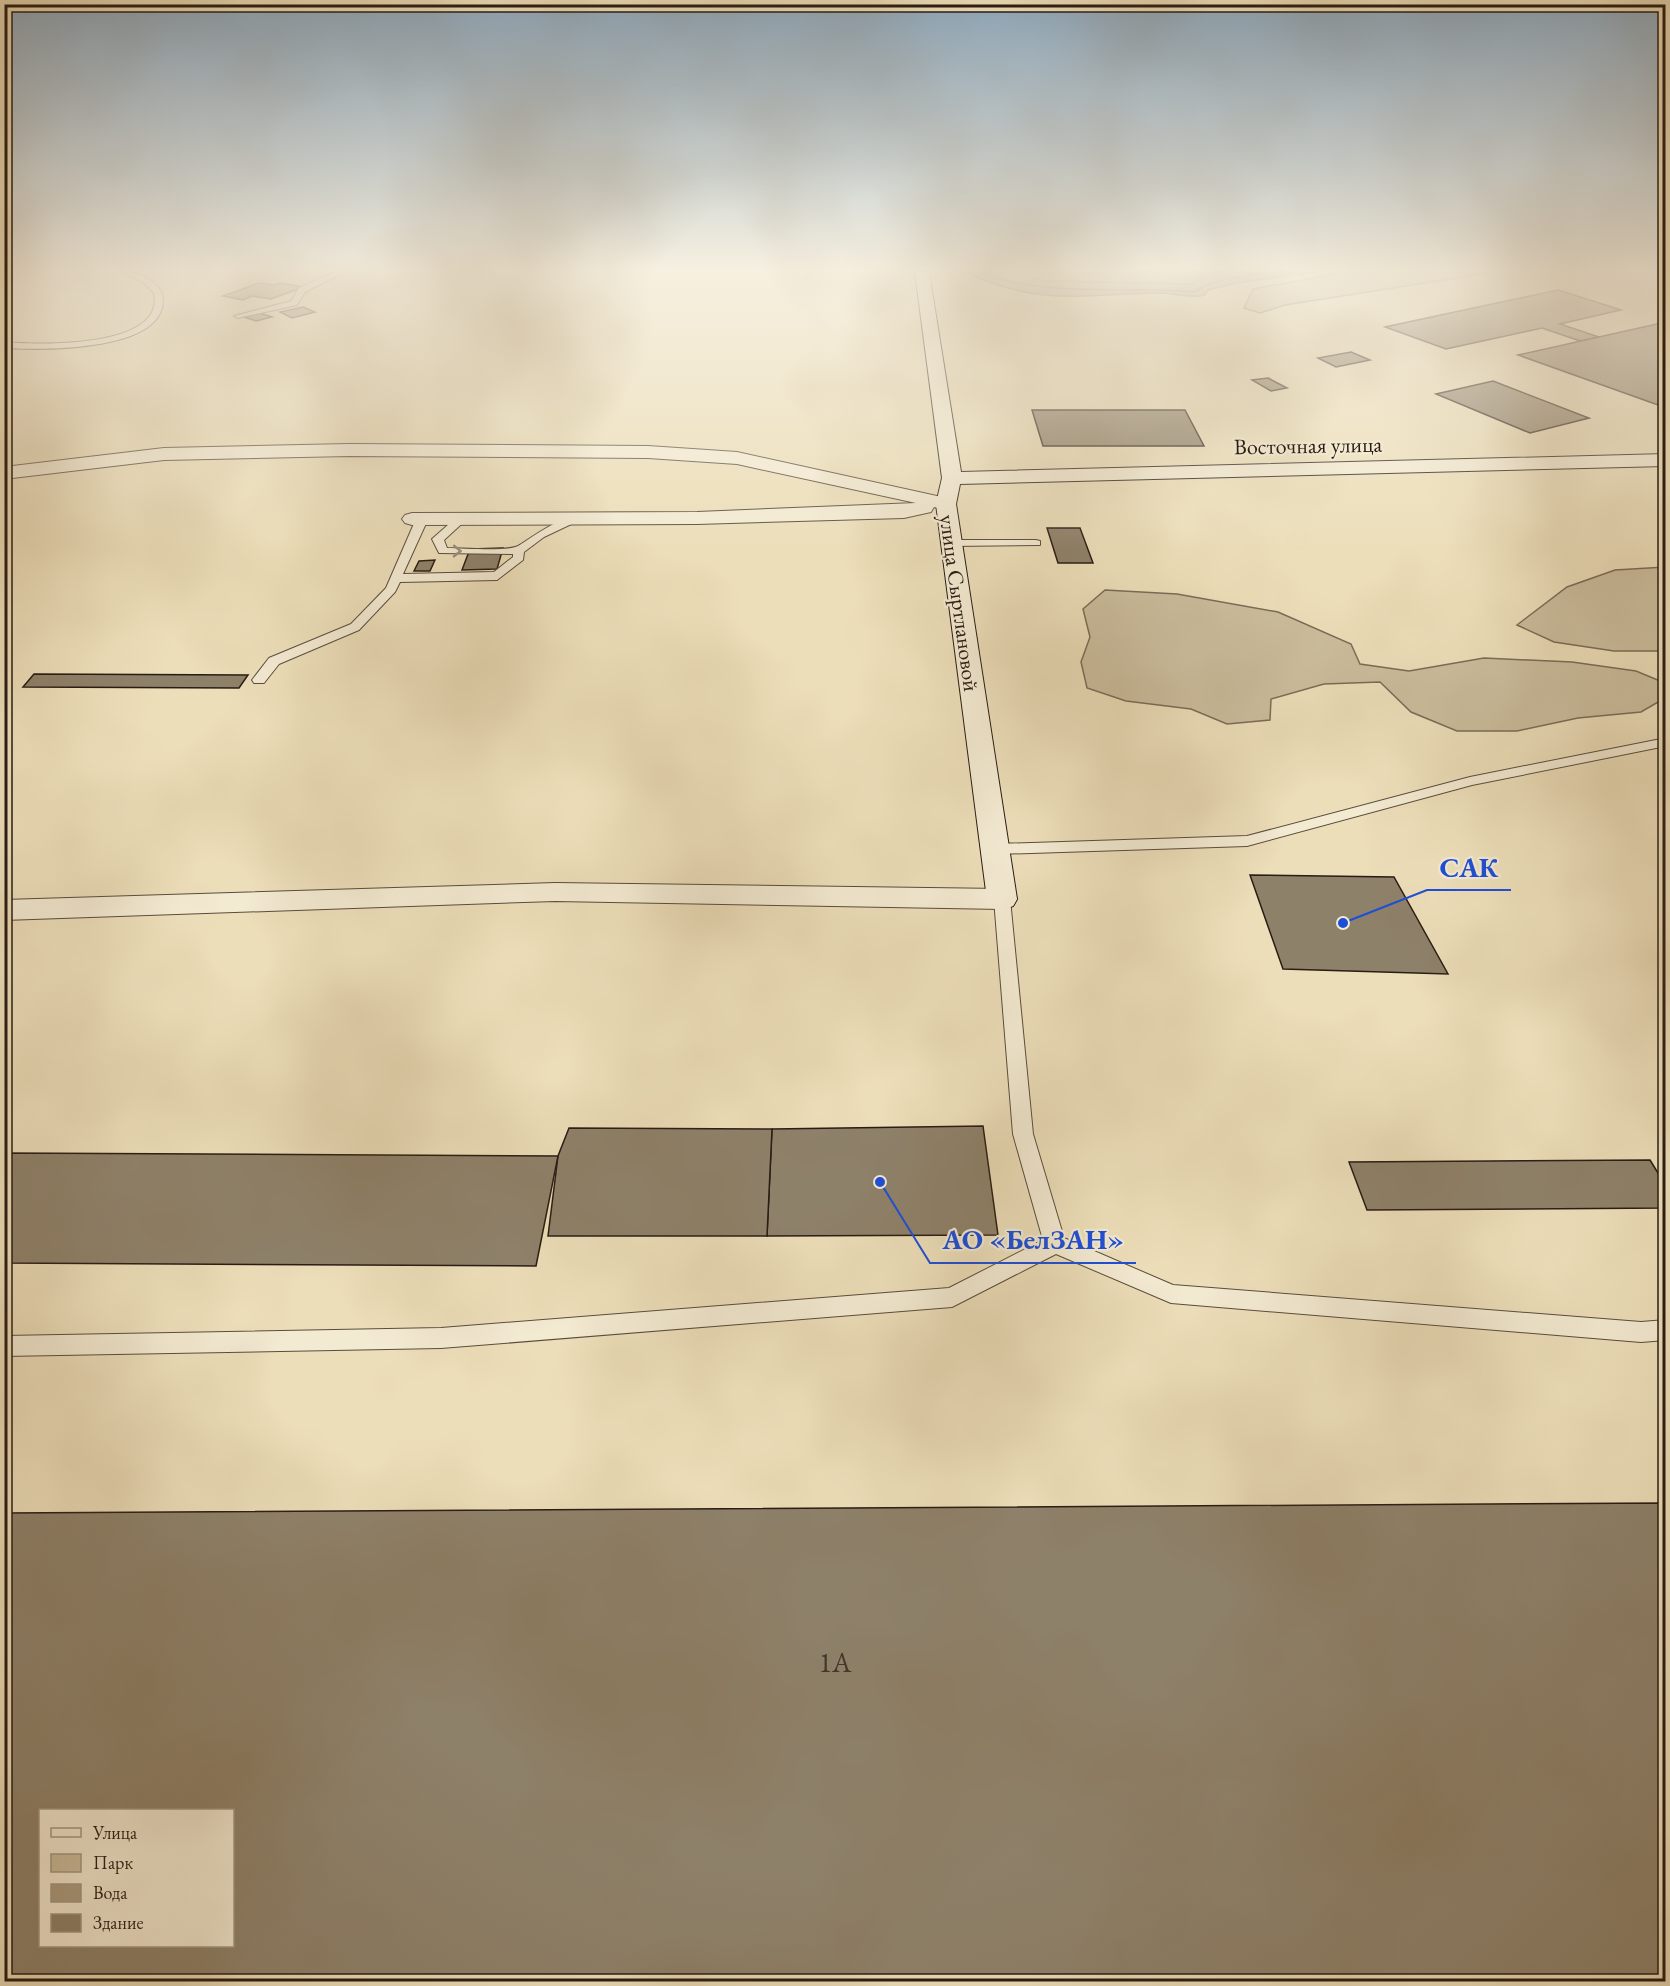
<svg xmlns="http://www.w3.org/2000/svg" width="1670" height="1986" font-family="'EB Garamond',serif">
<rect width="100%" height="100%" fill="#ecdeb9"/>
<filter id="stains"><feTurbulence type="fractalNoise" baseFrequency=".00333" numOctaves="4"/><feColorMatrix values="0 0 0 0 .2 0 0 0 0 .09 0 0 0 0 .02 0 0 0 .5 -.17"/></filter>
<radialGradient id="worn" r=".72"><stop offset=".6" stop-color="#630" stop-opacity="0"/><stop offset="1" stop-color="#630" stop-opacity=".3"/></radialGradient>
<!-- green -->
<g fill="#cbbd9d" stroke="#7a6c58" stroke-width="1.5">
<polygon points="1347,272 1495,272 1285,305 1260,313 1244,308 1253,289"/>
<polygon points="1665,567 1665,651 1614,651 1554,642 1517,625 1567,587 1615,570"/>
<polygon points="1105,590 1177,594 1278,612 1351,644 1360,664 1409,671 1484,658 1572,662 1636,671 1665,683 1665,698 1641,712 1578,718 1517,731 1457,731 1411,712 1380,682 1324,684 1271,699 1270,720 1227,724 1191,709 1126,701 1087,688 1081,662 1090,637 1083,609"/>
</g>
<!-- water -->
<path fill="#aa9c81" stroke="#766955" stroke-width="1.5" d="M965,272H1316L1237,283L1208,290L1205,295C1190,299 1176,293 1160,293C1084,294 1039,307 965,272Z"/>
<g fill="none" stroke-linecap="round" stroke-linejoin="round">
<!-- shore -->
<g stroke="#6a5c4a" stroke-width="1.5">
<path d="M979,272C1051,299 1120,285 1194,292C1219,276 1250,275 1279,272"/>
<polyline points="1002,272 1049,281 1194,284 1203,277 1224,272"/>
<polyline points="1035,272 1063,275 1126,272"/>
</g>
</g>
<!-- building -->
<g fill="#8e816a" stroke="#291c14" stroke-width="1.5" fill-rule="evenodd">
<polygon points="259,283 274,285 280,283 304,287 271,299 252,296 243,300 223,296"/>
<polygon points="1558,290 1621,310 1560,324 1599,337 1580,341 1542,328 1446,349 1385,327"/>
<polygon points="303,307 315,312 292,318 280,312"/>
<polygon points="259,313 272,317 256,321 244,317"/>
<polygon points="1666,322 1666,403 1658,405 1518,355"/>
<polygon points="1351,352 1370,360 1336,367 1318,358"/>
<polygon points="1268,378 1287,388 1271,391 1252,380"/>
<polygon points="1493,381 1589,418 1530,433 1436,394"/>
<polygon points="1032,410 1185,410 1204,446 1043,446"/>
<polygon points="1047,528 1080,528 1093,563 1058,563"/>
<polygon points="503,548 497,569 462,570 470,549"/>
<polygon points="435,560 430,571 414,571 419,561"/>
<polygon points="34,674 248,675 239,688 23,687"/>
<polygon points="1250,875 1394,877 1448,974 1283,969"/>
<polygon points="983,1126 998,1235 767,1236 772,1129"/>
<polygon points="569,1128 772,1129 767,1236 548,1236 558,1156"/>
<polygon points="4,1153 558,1156 536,1266 4,1263"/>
<polygon points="1650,1160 1666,1186 1666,1208 1367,1210 1349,1162"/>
<path d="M1666,1503V1982H4V1513ZM40,1810H232V1946H40Z"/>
</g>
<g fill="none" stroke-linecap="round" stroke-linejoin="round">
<defs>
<g id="lane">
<path d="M121,272C138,272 153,278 162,293C175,353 39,350 4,348V342C37,345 166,349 154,293L144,283Z"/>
<polygon points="335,272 345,272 305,292 297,305 238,318 234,316 291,301 299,288"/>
<path d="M422,516L428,519L403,574L494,572L513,557V554L439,553L432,539L457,517L467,519L444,540L447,548C463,548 506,552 518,546C530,539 571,508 584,518L544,537L524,552L523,560L497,580L400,582L395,592L359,630L279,664L264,683H254L252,680L269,658L351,624L386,588L416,519Z"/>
<polygon points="1036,540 1040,541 1040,545 951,546 945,543 951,540"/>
<polygon points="1666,738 1666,746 1472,785 1247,846 997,854 989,849 997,844 1247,836 1470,777"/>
<polygon points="1002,894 1010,899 1033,1134 1064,1238 1173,1285 1641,1322 1666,1320 1666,1340 1641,1342 1171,1303 1056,1254 952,1307 441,1348 4,1356 4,1336 441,1328 949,1288 1043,1240 1013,1134 994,899"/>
</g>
<g id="street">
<polygon points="349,444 648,446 737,452 946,498 953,500 956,504 953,508 946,510 934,507 931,512 904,518 697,524 412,525 405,523 402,519 405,515 412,513 697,512 916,503 737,464 648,458 349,456 164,460 4,479 4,467 164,448"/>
<polygon points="555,883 1002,889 1013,892 1017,899 1013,906 1002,909 555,901 4,920 4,900"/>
</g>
<polygon id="secondary" points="915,272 929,272 961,472 1666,454 1666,466 960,484 956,504 1017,899 1013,906 1002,909 991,906 987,899 936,504 942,478"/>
</defs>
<!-- lane casing -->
<use href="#lane" stroke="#5a4c3d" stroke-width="2"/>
<!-- street casing -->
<use href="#street" stroke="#5a4c3d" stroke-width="2"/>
<!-- secondary casing -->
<use href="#secondary" stroke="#291c14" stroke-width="2"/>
<!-- lane -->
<use href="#lane" fill="#f3ead2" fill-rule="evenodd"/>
<!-- street -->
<use href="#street" fill="#f3ead2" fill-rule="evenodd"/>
<!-- secondary -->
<use href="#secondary" fill="#f3ead2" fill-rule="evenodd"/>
</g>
<!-- one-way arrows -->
<defs><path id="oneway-chevron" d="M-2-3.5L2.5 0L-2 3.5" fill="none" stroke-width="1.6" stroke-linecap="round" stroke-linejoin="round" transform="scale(1.5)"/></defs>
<use stroke="#988d7c" href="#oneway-chevron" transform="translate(457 551) rotate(1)"/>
<!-- sky -->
<linearGradient id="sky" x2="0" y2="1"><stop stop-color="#8faabf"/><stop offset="0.49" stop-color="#f6f0e0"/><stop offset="1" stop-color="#f6f0e0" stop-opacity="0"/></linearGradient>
<rect width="1670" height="550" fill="url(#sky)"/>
<g text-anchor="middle" stroke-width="4.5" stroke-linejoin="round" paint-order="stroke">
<!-- far-street labels -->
<g font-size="22" fill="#291c14" stroke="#f3ead2">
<text transform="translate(1308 445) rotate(-1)" y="8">Восточная улица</text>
<text transform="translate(960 603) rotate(82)" y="8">улица Сыртлановой</text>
</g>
<!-- near-number labels -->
<g font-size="28" fill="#42352a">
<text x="835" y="1672">1А</text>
</g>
</g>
<!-- callouts -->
<path fill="none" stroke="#1d4ed8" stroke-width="2" d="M1343 923L1427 890H1511M880 1182L930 1263H1136"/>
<g fill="#1d4ed8" stroke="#f3ead2" stroke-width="2">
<circle cx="1343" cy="923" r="6"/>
<circle cx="880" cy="1182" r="6"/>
</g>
<g font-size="28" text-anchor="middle" font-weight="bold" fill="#1d4ed8" stroke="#f3ead2" stroke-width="4.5" stroke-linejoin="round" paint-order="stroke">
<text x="1469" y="877">САК</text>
<text x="1033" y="1249">АО «БелЗАН»</text>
</g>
<!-- margin -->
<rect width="1670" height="1986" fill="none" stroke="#ecdeb9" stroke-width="24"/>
<rect x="6" y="6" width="1658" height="1974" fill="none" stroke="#291c14" stroke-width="3"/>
<rect x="12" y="12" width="1646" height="1962" fill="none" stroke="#291c14" stroke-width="1.5"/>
<!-- legend -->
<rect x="39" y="1809" width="195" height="138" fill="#f3ead2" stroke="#a29886" stroke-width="1.5"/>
<rect x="51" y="1828" width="30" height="9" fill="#f3ead2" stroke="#a29886" stroke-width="1.5"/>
<text x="93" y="1839" font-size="18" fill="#291c14">Улица</text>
<rect x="51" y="1854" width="30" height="18" fill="#cbbd9d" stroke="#a29886" stroke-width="1.5"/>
<text x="93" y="1869" font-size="18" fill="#291c14">Парк</text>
<rect x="51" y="1884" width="30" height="18" fill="#aa9c81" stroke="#a29886" stroke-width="1.5"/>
<text x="93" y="1899" font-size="18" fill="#291c14">Вода</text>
<rect x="51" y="1914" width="30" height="18" fill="#8e816a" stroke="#a29886" stroke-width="1.5"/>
<text x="93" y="1929" font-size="18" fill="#291c14">Здание</text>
<rect width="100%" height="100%" filter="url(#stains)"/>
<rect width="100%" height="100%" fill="url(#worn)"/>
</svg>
